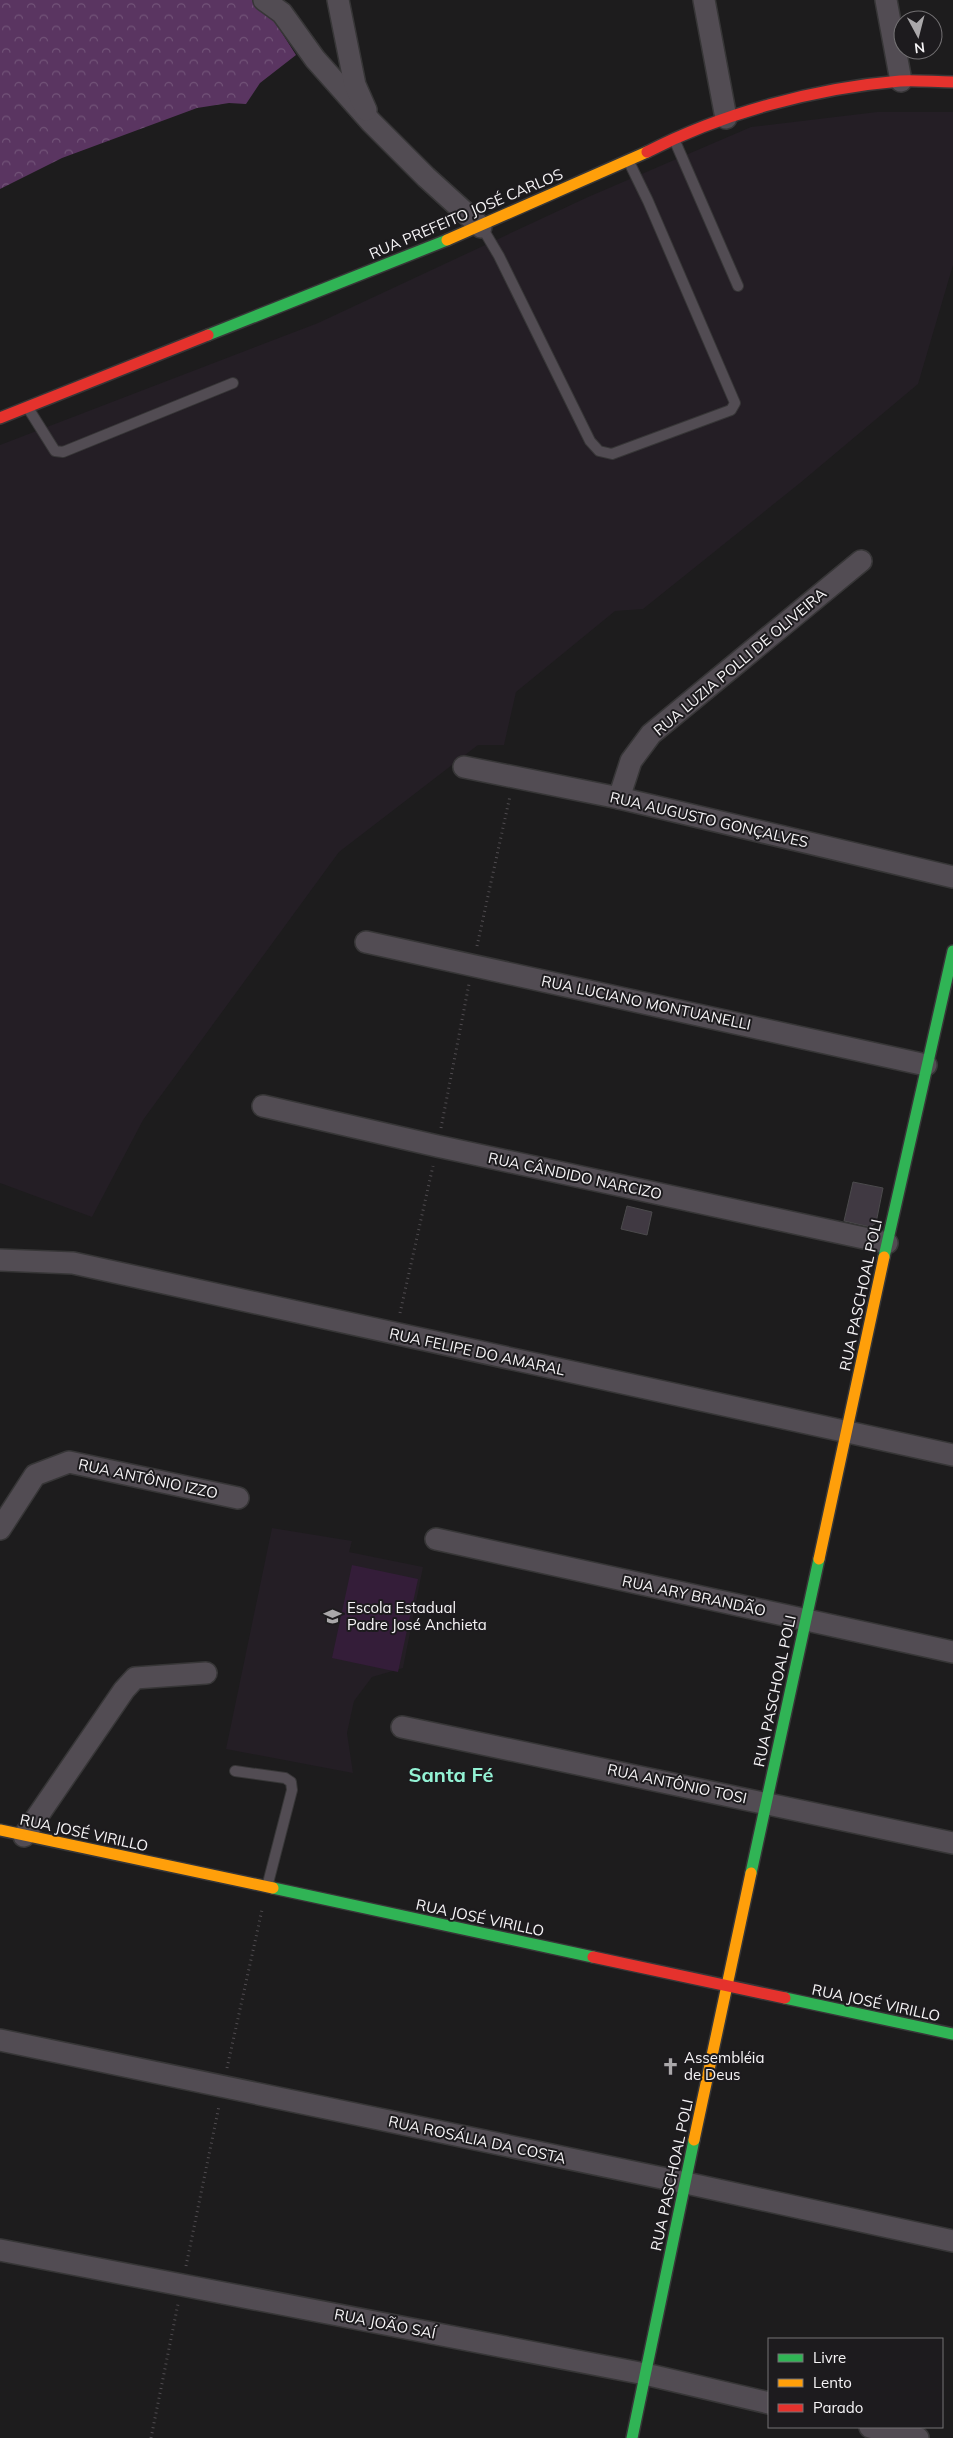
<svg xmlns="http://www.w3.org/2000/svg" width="953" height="2438" font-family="Mulish,sans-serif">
<defs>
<pattern id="forest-crowns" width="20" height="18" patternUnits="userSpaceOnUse" patternTransform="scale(1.25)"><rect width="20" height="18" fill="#5a3561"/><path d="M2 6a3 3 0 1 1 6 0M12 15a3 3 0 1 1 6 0" fill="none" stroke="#725378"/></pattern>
</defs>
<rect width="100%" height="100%" fill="#1d1c1d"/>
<!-- built -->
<g fill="#241e25">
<polygon points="877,112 953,112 953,265 918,384 800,483 643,609 615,611 516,692 504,745 478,745 339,852 143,1120 92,1217 0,1183 0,445 318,323 588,197 751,127"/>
<polygon points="272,1528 352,1541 349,1552 423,1567 403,1668 372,1677 354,1701 347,1733 353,1773 226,1749"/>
</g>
<!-- green -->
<polygon fill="#341d39" points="352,1565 418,1579 398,1672 332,1658"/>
<!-- forest -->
<polygon fill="url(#forest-crowns)" points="0,0 261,0 296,55 260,83 246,104 229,103 197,108 62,158 0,189"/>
<!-- building -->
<g fill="#403942" stroke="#4b4a4c">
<polygon points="853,1182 883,1188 876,1223 870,1227 844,1221"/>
<polygon points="627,1206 652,1212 647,1235 621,1229"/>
</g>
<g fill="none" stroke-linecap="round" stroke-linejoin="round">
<defs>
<g id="lane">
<polyline points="674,139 738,286"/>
<polyline points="483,229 499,256 590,441 599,451 612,454 731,410 735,403 648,201 629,162"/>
<polyline points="28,408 55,451 63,452 233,383"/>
<polyline points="235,1771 285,1778 291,1782 292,1790 267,1887"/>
</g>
<g id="street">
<polyline points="264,0 282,13 315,59 371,122 426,177 481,227"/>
<polyline points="338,0 355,85 366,110"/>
<polyline points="704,0 726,118"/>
<polyline points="886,0 901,81"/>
<polyline points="464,767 619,798 953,877"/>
<polyline points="619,798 631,761 651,734 861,561"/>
<polyline points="366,942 926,1065"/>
<polyline points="263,1106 437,1146 887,1243"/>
<polyline points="0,1260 73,1263 953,1455"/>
<polyline points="0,1529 35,1475 69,1462 238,1498"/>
<polyline points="436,1539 953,1652"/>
<polyline points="402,1727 953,1843"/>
<polyline points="24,1836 124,1690 135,1678 206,1673"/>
<polyline points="0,2040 686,2183 953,2241"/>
<polyline points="0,2250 645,2374 769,2403"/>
<polyline points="870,2427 918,2438"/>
</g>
<g id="fast">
<polyline points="208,335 447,240"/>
<polyline points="884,1257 953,951"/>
<polyline points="751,1873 819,1559"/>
<polyline points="273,1888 593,1957"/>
<polyline points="785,1998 953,2034"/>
<polyline points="632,2438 694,2140"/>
</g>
<g id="slow">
<polyline points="447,240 647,152"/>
<polyline points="819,1559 884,1257"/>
<polyline points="0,1830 273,1888"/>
<polyline points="694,2140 751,1873"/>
</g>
<g id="jam">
<path d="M647,152C722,113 816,88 900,81C917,80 935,82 953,82"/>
<polyline points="0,418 208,335"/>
<polyline points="593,1957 785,1998"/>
</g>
</defs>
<!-- lane casing -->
<use href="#lane" stroke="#373637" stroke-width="12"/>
<!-- street casing -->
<use href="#street" stroke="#373637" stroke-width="24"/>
<!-- fast casing -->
<use href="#fast" stroke="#373637" stroke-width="14"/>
<!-- slow casing -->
<use href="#slow" stroke="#373637" stroke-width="14"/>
<!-- jam casing -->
<use href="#jam" stroke="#373637" stroke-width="14"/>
<!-- path -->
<g stroke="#504c50" stroke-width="3" stroke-dasharray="1 4" stroke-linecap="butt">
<polyline points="477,946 510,796"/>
<polyline points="441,1128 469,984"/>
<polyline points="400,1313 433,1166"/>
<polyline points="227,2068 262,1910"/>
<polyline points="186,2266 219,2106"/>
<polyline points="151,2438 178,2304"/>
</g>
<!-- lane -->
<use href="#lane" stroke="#524c53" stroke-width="10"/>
<!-- street -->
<use href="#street" stroke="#524c53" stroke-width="21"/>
<!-- fast -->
<use href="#fast" stroke="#30b455" stroke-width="11"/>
<!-- slow -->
<use href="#slow" stroke="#ff9f0a" stroke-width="11"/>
<!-- jam -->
<use href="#jam" stroke="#e5322d" stroke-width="11"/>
</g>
<!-- icons -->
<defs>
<symbol id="school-bare" viewBox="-9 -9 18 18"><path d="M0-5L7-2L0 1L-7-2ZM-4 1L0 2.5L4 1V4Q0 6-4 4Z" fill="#aaa8aa" stroke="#1d1b1e" stroke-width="2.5" paint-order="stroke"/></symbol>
<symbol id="church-bare" viewBox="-9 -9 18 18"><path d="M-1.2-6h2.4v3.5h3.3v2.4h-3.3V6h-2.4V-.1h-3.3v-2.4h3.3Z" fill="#aaa8aa" stroke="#1d1b1e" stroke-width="2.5" paint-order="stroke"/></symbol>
</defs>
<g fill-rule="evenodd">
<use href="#school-bare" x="320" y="1604" width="25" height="25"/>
<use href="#church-bare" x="658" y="2054" width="25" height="25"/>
</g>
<g text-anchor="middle" stroke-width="4" stroke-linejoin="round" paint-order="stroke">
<!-- street labels -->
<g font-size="15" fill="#f6f4f6" stroke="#1d1b1e">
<text transform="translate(466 214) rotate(-23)" y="5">RUA PREFEITO JOSÉ CARLOS</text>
<text transform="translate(740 662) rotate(-40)" y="5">RUA LUZIA POLLI DE OLIVEIRA</text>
<text transform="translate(709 820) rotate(13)" y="5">RUA AUGUSTO GONÇALVES</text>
<text transform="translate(646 1003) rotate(12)" y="5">RUA LUCIANO MONTUANELLI</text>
<text transform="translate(575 1176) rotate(12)" y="5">RUA CÂNDIDO NARCIZO</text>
<text transform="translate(861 1295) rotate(-78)" y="5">RUA PASCHOAL POLI</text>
<text transform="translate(477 1352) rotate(12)" y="5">RUA FELIPE DO AMARAL</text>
<text transform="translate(148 1479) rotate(12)" y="5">RUA ANTÔNIO IZZO</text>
<text transform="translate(694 1596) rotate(12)" y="5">RUA ARY BRANDÃO</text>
<text transform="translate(775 1691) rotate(-78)" y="5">RUA PASCHOAL POLI</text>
<text transform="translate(677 1784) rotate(12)" y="5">RUA ANTÔNIO TOSI</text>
<text transform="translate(84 1833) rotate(12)" y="5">RUA JOSÉ VIRILLO</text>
<text transform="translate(480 1918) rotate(12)" y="5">RUA JOSÉ VIRILLO</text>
<text transform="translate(876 2003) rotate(12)" y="5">RUA JOSÉ VIRILLO</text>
<text transform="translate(477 2140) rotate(12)" y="5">RUA ROSÁLIA DA COSTA</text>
<text transform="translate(672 2175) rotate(-78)" y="5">RUA PASCHOAL POLI</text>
<text transform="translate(385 2324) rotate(11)" y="5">RUA JOÃO SAÍ</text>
</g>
<!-- poi labels -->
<g font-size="15" fill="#f6f4f6" stroke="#1d1b1e" text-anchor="start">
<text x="347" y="1613">Escola Estadual<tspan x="347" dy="17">Padre José Anchieta</tspan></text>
<text x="684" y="2063">Assembléia<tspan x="684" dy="17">de Deus</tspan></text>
</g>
<!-- district labels -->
<g font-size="20" font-weight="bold" fill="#94f3d5" stroke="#1d1b1e">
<text x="451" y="1782">Santa Fé</text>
</g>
</g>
<!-- legend -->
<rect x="768" y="2338" width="175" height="90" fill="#1d1b1e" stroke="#747274"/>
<rect x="778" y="2354" width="25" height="8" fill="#30b455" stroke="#747274"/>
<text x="813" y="2363" font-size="15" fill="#f6f4f6">Livre</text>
<rect x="778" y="2379" width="25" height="8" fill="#ff9f0a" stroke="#747274"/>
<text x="813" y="2388" font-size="15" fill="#f6f4f6">Lento</text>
<rect x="778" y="2404" width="25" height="8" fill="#e5322d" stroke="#747274"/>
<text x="813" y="2413" font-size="15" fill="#f6f4f6">Parado</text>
<!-- north arrow -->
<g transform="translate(918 35) rotate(173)"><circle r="24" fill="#1d1b1e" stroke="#747274"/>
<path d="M0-4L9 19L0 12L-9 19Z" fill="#aaa8aa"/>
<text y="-8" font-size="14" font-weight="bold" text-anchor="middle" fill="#f6f4f6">N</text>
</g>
</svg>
